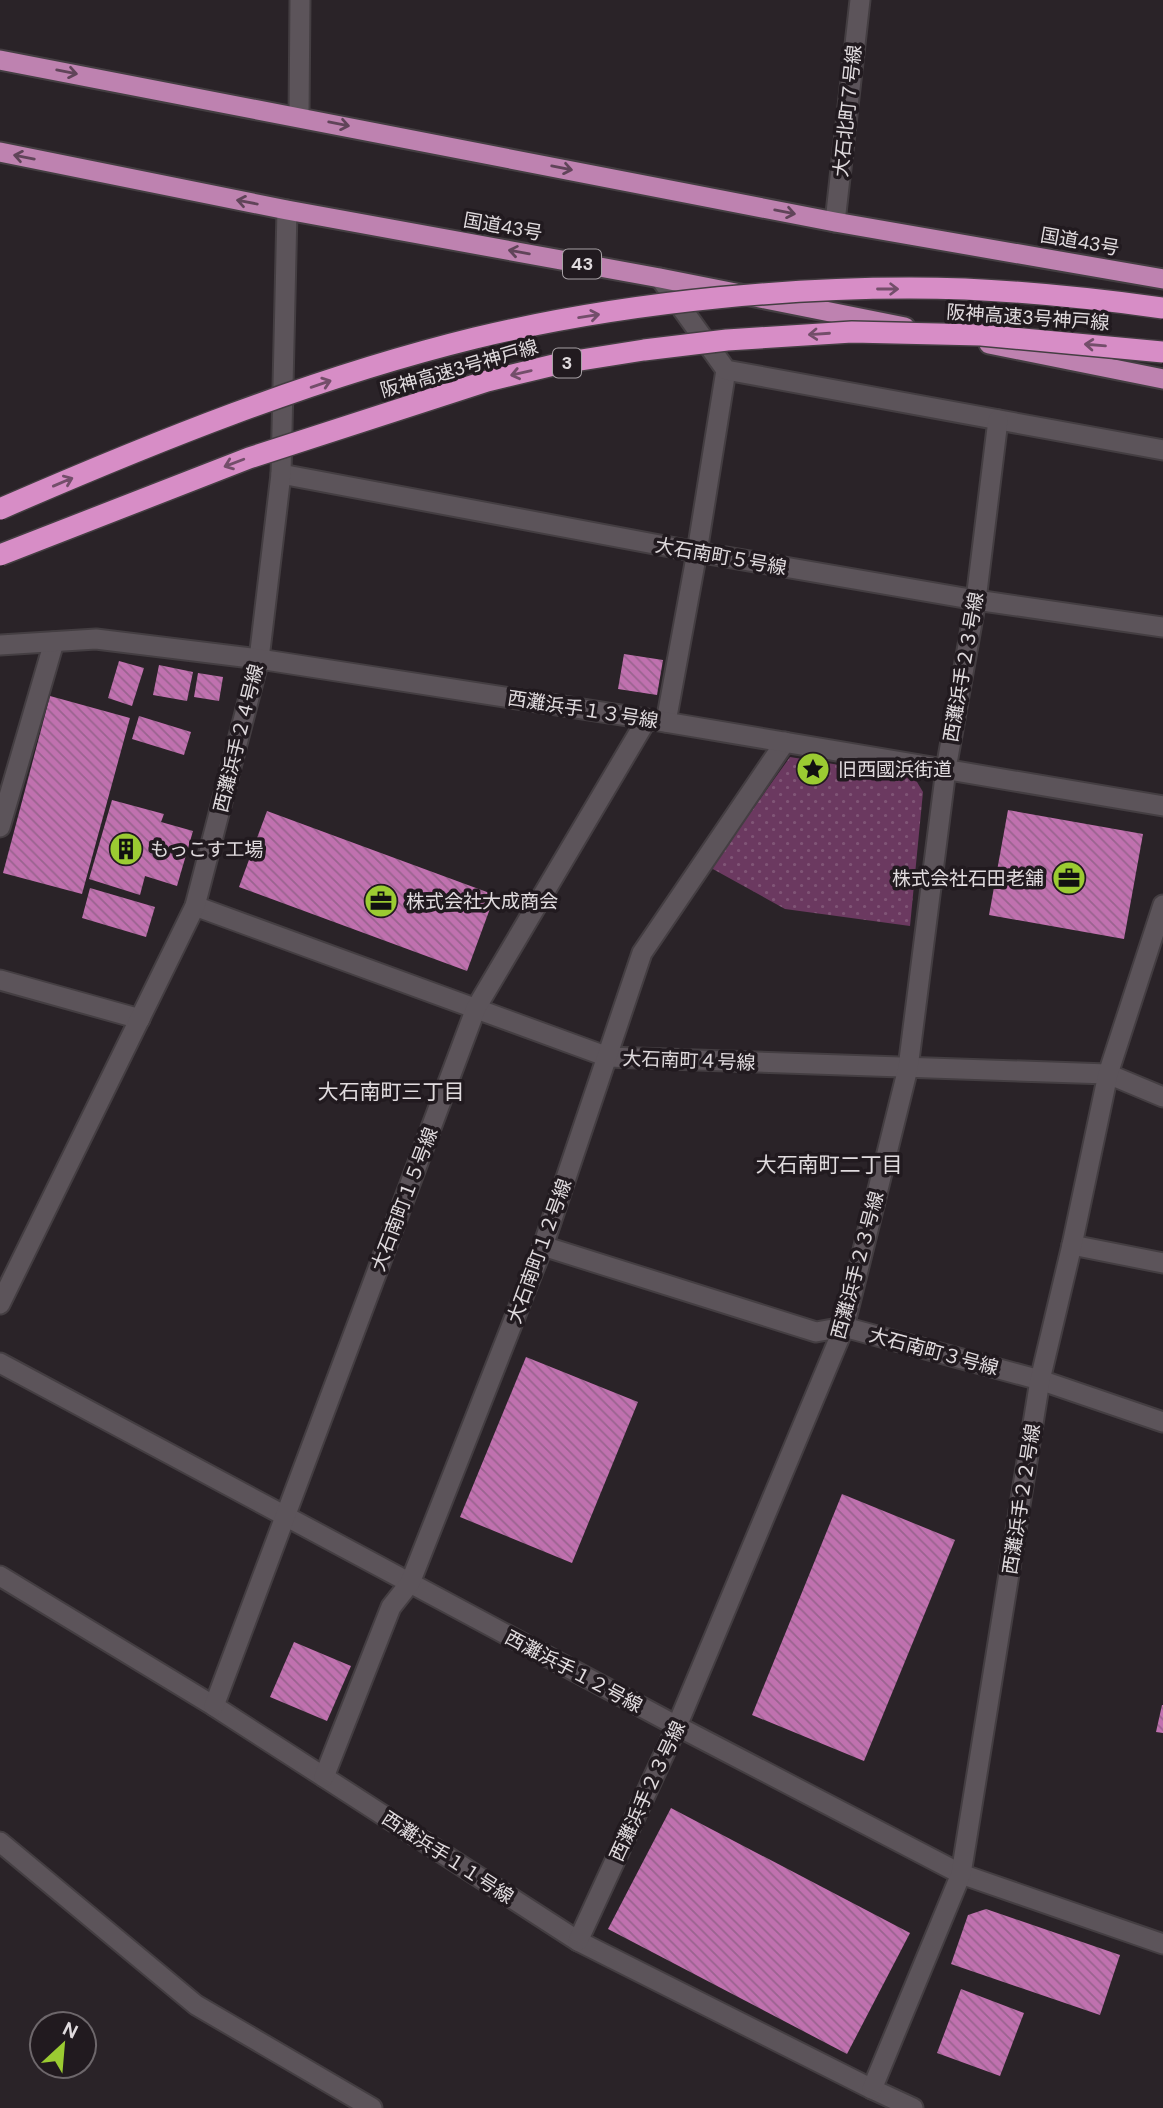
<svg xmlns="http://www.w3.org/2000/svg" width="1163" height="2108" font-family="'DM Sans','Noto Sans JP',sans-serif">
<defs>
<pattern id="grass-dots" width="8" height="8" patternUnits="userSpaceOnUse" patternTransform="scale(1.75)"><rect width="8" height="8" fill="#6b3960"/><path d="M2 2h.1M6 6h.1" fill="none" stroke="#805576" stroke-width="1.8" stroke-linecap="round"/></pattern>
<pattern id="building-back-hatch" width="6" height="6" patternUnits="userSpaceOnUse" patternTransform="scale(1.75)"><rect width="6" height="6" fill="#c071af"/><path d="M-1 5l2 2M0 0l6 6M5-1l2 2" fill="none" stroke="#9a638f"/></pattern>
</defs>
<rect width="100%" height="100%" fill="#2a2328"/>
<!-- grass -->
<polygon fill="url(#grass-dots)" points="790,757 914,777 923,792 910,926 785,909 711,868"/>
<!-- building -->
<g fill="url(#building-back-hatch)">
<polygon points="624,654 663,660 657,695 618,689"/>
<polygon points="119,661 144,668 132,706 108,698"/>
<polygon points="159,665 193,672 187,701 153,695"/>
<polygon points="198,673 223,677 219,701 194,697"/>
<polygon points="50,696 130,718 82,894 3,873"/>
<polygon points="139,716 191,732 184,755 132,739"/>
<polygon points="112,800 164,814 161,822 193,831 177,886 145,876 140,895 89,879"/>
<polygon points="1008,810 1143,834 1124,939 989,915"/>
<polygon points="267,811 495,895 467,971 239,887"/>
<polygon points="90,888 155,907 146,937 82,918"/>
<polygon points="526,1357 638,1402 572,1563 460,1517"/>
<polygon points="842,1494 955,1540 864,1761 752,1715"/>
<polygon points="294,1642 351,1666 327,1721 270,1697"/>
<polygon points="1162,1705 1163,1705 1163,1733 1156,1732"/>
<polygon points="671,1808 910,1933 847,2054 608,1929"/>
<polygon points="986,1909 1120,1955 1100,2015 951,1964 968,1915"/>
<polygon points="961,1989 1024,2013 1000,2076 937,2053"/>
</g>
<g fill="none" stroke-linecap="round" stroke-linejoin="round">
<defs>
<polyline id="service" points="666,722 697,552 726,370"/>
<g id="minor">
<polyline points="299,116 300,0"/>
<polyline points="835,222 860,0"/>
<polyline points="660,278 726,370 1163,450"/>
<polyline points="281,474 697,552 976,600 1163,627"/>
<polyline points="0,827 54,642"/>
<polyline points="195,906 608,1057 1108,1074 1163,1097"/>
<polyline points="0,980 140,1019"/>
<polyline points="1072,1245 1163,1263"/>
<polyline points="543,1246 816,1332 844,1327 1040,1380 1163,1422"/>
<polyline points="0,1304 195,906 259,659 281,474 287,210"/>
<polyline points="0,1363 677,1726 961,1874 1163,1944"/>
<polyline points="0,1576 214,1706 578,1941 872,2089 913,2108"/>
<polyline points="214,1706 476,1008 647,719"/>
<polyline points="324,1777 391,1607 410,1583 543,1246 642,953 785,742"/>
<polyline points="578,1941 677,1726 844,1327 908,1068 946,769 976,600 998,420"/>
<polyline points="872,2089 961,1874 1040,1380 1072,1245 1108,1074 1163,905"/>
</g>
<g id="tertiary">
<polyline points="0,645 96,639 259,659 647,719 1163,806"/>
<polyline points="0,1842 196,2005 372,2108"/>
</g>
<g id="trunk">
<polyline points="0,60 835,222 1163,279"/>
<polyline points="0,152 287,210 660,278 905,327"/>
<polyline points="989,344 1163,379"/>
</g>
</defs>
<!-- service casing -->
<use href="#service" stroke="#443e42" stroke-width="23"/>
<!-- minor casing -->
<use href="#minor" stroke="#443e42" stroke-width="23"/>
<!-- tertiary casing -->
<use href="#tertiary" stroke="#443e42" stroke-width="23"/>
<!-- trunk casing -->
<use href="#trunk" stroke="#443e42" stroke-width="23"/>
<!-- service -->
<use href="#service" stroke="#5c545a" stroke-width="19"/>
<!-- minor -->
<use href="#minor" stroke="#5c545a" stroke-width="19"/>
<!-- tertiary -->
<use href="#tertiary" stroke="#5c545a" stroke-width="19"/>
<!-- trunk -->
<use href="#trunk" stroke="#be82b0" stroke-width="19"/>
<defs>
<g id="motorway-bridge">
<path d="M0,509C154,442 312,378 475,338C629,301 807,284 965,289C1031,292 1098,299 1163,308"/>
<polyline points="0,555 249,458 487,381 562,363 644,350 727,340 852,332 981,335 1163,352"/>
</g>
</defs>
<!-- motorway-bridge casing -->
<use href="#motorway-bridge" stroke="#443e42" stroke-width="24" stroke-linecap="butt"/>
<!-- motorway-bridge -->
<use href="#motorway-bridge" stroke="#d78dc6" stroke-width="21"/>
</g>
<!-- one-way arrows -->
<defs><path id="oneway-shaft" d="M-6 0H5M1.5-3L5.5 0L1.5 3" fill="none" stroke-width="1.6" stroke-linecap="round" stroke-linejoin="round" transform="scale(1.75)"/></defs>
<g stroke="#604459">
<use href="#oneway-shaft" transform="translate(67 72) rotate(11)"/>
<use href="#oneway-shaft" transform="translate(339 124) rotate(11)"/>
<use href="#oneway-shaft" transform="translate(24 157) rotate(-169)"/>
<use href="#oneway-shaft" transform="translate(562 168) rotate(11)"/>
<use href="#oneway-shaft" transform="translate(247 202) rotate(-169)"/>
<use href="#oneway-shaft" transform="translate(785 212) rotate(11)"/>
<use href="#oneway-shaft" transform="translate(519 252) rotate(-170)"/>
</g>
<g stroke="#734e6a">
<use href="#oneway-shaft" transform="translate(888 289)"/>
<use href="#oneway-shaft" transform="translate(589 316) rotate(-9)"/>
<use href="#oneway-shaft" transform="translate(819 334) rotate(176)"/>
<use href="#oneway-shaft" transform="translate(1095 345) rotate(-175)"/>
<use href="#oneway-shaft" transform="translate(521 373) rotate(167)"/>
<use href="#oneway-shaft" transform="translate(321 384) rotate(-19)"/>
<use href="#oneway-shaft" transform="translate(234 463) rotate(159)"/>
<use href="#oneway-shaft" transform="translate(63 482) rotate(-23)"/>
</g>
<!-- icons -->
<defs>
<symbol id="sight-disc" viewBox="-11 -11 22 22"><circle r="9.5" fill="#9bcb32" stroke="#211a1f"/><path d="M0-6L1.8-2.2L6-1.7L2.9 1.2L3.7 5.4L0 3.3L-3.7 5.4L-2.9 1.2L-6-1.7L-1.8-2.2Z" fill="#111"/></symbol>
<symbol id="building-disc" viewBox="-11 -11 22 22"><circle r="9.5" fill="#9bcb32" stroke="#211a1f"/><path d="M-4-6H4V6H1V3H-1V6H-4ZM-2.5-4.3h1.7v1.8h-1.7ZM.8-4.3h1.7v1.8H.8ZM-2.5-1h1.7V.8h-1.7ZM.8-1h1.7V.8H.8Z" fill="#111"/></symbol>
<symbol id="office-disc" viewBox="-11 -11 22 22"><circle r="9.5" fill="#9bcb32" stroke="#211a1f"/><path d="M-6-3h4V-5.5h4V-3h4V5H-6ZM-1-4.5V-3h2v-1.5ZM-6 0V1H6V0Z" fill="#111"/></symbol>
</defs>
<g fill-rule="evenodd">
<use href="#sight-disc" x="794" y="750" width="38" height="38"/>
<use href="#building-disc" x="107" y="830" width="38" height="38"/>
<use href="#office-disc" x="1050" y="859" width="38" height="38"/>
<use href="#office-disc" x="362" y="882" width="38" height="38"/>
</g>
<g text-anchor="middle" stroke-width="7" stroke-linejoin="round" paint-order="stroke">
<!-- shield labels -->
<g fill="#211a1f" stroke="#a7a1a5" stroke-width="2">
<rect x="563" y="249.5" width="38" height="29" rx="5"/>
<rect x="553" y="348.5" width="28" height="29" rx="5"/>
</g>
<g font-size="18" font-weight="bold" fill="#e0dbde">
<text x="582" y="270">43</text>
<text x="567" y="369">3</text>
</g>
<!-- street labels -->
<g font-size="19" fill="#e0dbde" stroke="#211a1f">
<text transform="translate(847 111) rotate(-84)" y="7">大石北町７号線</text>
<text transform="translate(503 226) rotate(10)" y="7">国道43号</text>
<text transform="translate(1080 241) rotate(10)" y="7">国道43号</text>
<text transform="translate(1028 317) rotate(4)" y="7">阪神高速3号神戸線</text>
<text transform="translate(459 368) rotate(-16)" y="7">阪神高速3号神戸線</text>
<text transform="translate(721 556) rotate(10)" y="7">大石南町５号線</text>
<text transform="translate(963 667) rotate(-80)" y="7">西灘浜手２３号線</text>
<text transform="translate(583 709) rotate(9)" y="7">西灘浜手１３号線</text>
<text transform="translate(238 738) rotate(-76)" y="7">西灘浜手２４号線</text>
<text transform="translate(689 1060) rotate(2)" y="7">大石南町４号線</text>
<text transform="translate(404 1199) rotate(-69)" y="7">大石南町１５号線</text>
<text transform="translate(539 1251) rotate(-70)" y="7">大石南町１２号線</text>
<text transform="translate(857 1265) rotate(-75)" y="7">西灘浜手２３号線</text>
<text transform="translate(934 1351) rotate(15)" y="7">大石南町３号線</text>
<text transform="translate(1021 1499) rotate(-81)" y="7">西灘浜手２２号線</text>
<text transform="translate(574 1671) rotate(28)" y="7">西灘浜手１２号線</text>
<text transform="translate(647 1791) rotate(-65)" y="7">西灘浜手２３号線</text>
<text transform="translate(448 1857) rotate(33)" y="7">西灘浜手１１号線</text>
</g>
<!-- poi labels -->
<g font-size="19" fill="#e0dbde" stroke="#211a1f" text-anchor="start">
<text x="838" y="776">旧西國浜街道</text>
<text x="150" y="856">もっこす工場</text>
<text x="1044" y="885" text-anchor="end">株式会社石田老舗</text>
<text x="406" y="908">株式会社大成商会</text>
</g>
<!-- neighbourhood labels -->
<g font-size="21" fill="#e0dbde" stroke="#211a1f">
<text x="391" y="1099">大石南町三丁目</text>
<text x="829" y="1172">大石南町二丁目</text>
</g>
</g>
<!-- north arrow -->
<g transform="translate(63 2045) rotate(26)"><circle r="33" fill="#211a1f" stroke="#6d676b" stroke-width="2"/>
<path d="M0-5L12 26L0 18L-12 26Z" fill="#9bcb32"/>
<text y="-10" font-size="19" font-weight="bold" text-anchor="middle" fill="#e0dbde">N</text>
</g>
</svg>
